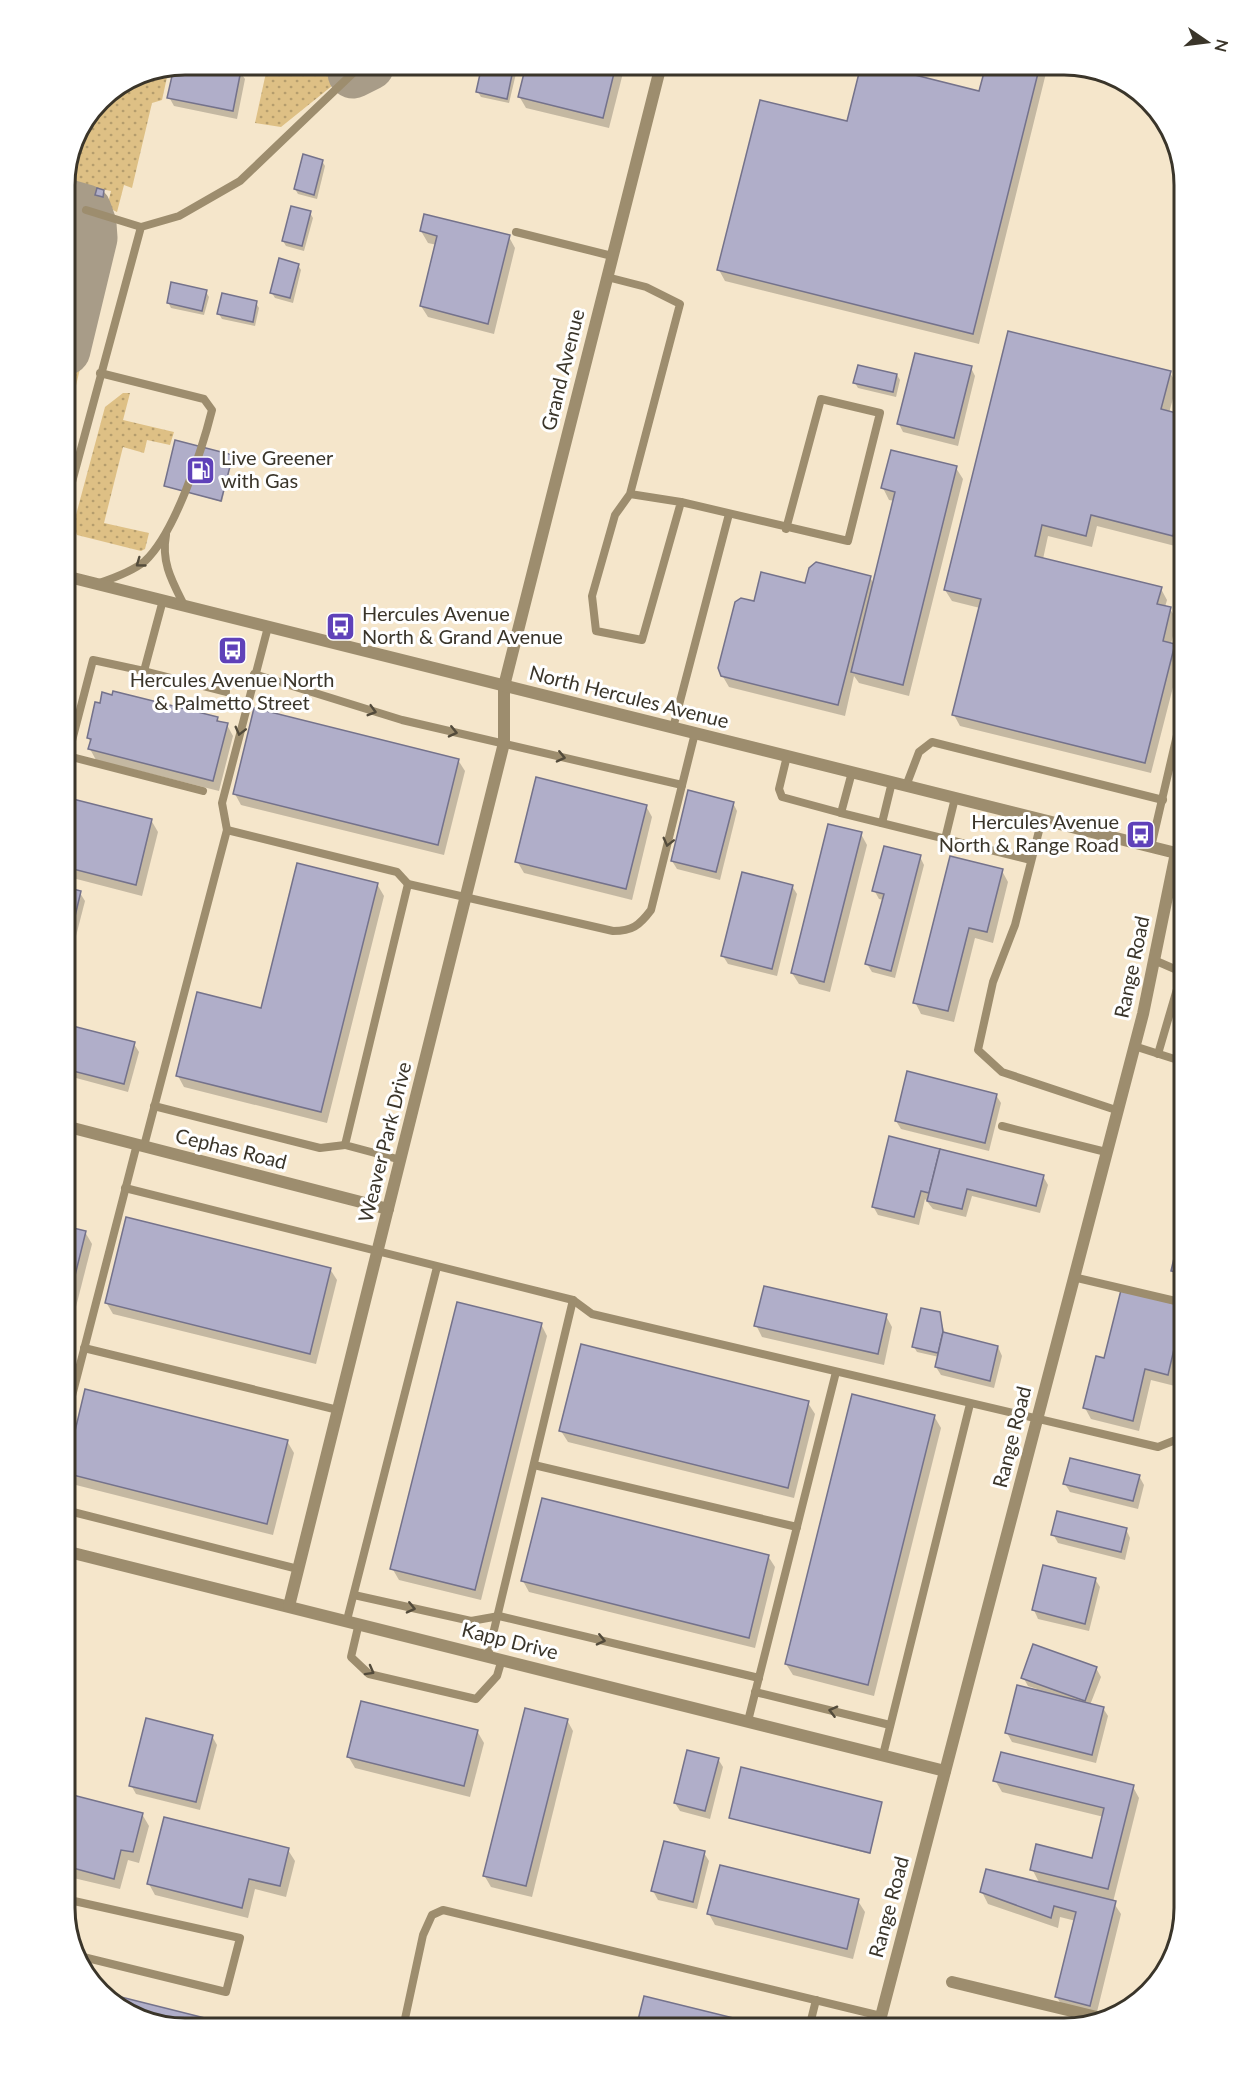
<svg xmlns="http://www.w3.org/2000/svg" width="1249" height="2093" font-family="Lato,sans-serif">
<defs>
<pattern id="grass-dots" width="8" height="8" patternUnits="userSpaceOnUse" patternTransform="scale(1.5)"><rect width="8" height="8" fill="#dec085"/><path d="M2 2h.1M6 6h.1" fill="none" stroke="#b59d6d" stroke-width="1.8" stroke-linecap="round"/></pattern>
</defs>
<rect width="100%" height="100%" fill="#f5e6cb"/>
<!-- grass -->
<g fill="url(#grass-dots)">
<polygon points="249,65 358,65 281,127 255,123 267,68"/>
<path d="M169,68L162,100L152,103L132,188L124,185L117,212L107,207L111,191L96,188L94,196L103,198L101,205L65,196C65,161 72,142 91,114L94,115L112,95L109,93L139,74Z"/>
<polygon points="65,210 71,212 84,235 78,257 65,254"/>
<polygon points="103,221 115,224 65,431 65,384"/>
<polygon points="65,271 75,277 66,307 65,307"/>
<polygon points="123,393 130,393 123,420 174,432 170,445 147,440 144,453 123,447 104,523 149,533 145,549 141,551 77,535 73,526 105,407"/>
</g>
<!-- shadow -->
<g fill="#0003">
<polygon points="185,64 243,65 241,73 245,79 237,119 174,106 169,97 175,66"/>
<polygon points="483,65 518,65 509,103 481,97 478,92"/>
<polygon points="527,65 625,65 609,128 526,108 519,96"/>
<polygon points="863,65 981,93 988,65 1072,65 1131,85 1137,91 1047,69 979,344 725,281 719,270 848,123"/>
<polygon points="322,161 325,166 317,199 298,194 295,189"/>
<polygon points="310,213 313,218 304,251 286,246 283,241"/>
<polygon points="421,231 509,237 515,248 494,334 428,317 421,306 437,245 428,243"/>
<polygon points="298,265 301,270 293,303 275,298 272,293"/>
<polygon points="206,292 209,297 204,315 171,308 168,302"/>
<polygon points="256,303 259,308 255,326 222,319 219,314"/>
<polygon points="971,368 975,376 958,446 903,432 899,424"/>
<polygon points="1170,373 1177,384 1169,413 1184,417 1184,526 1179,547 1097,526 1092,547 1048,536 1043,559 1161,589 1167,600 1165,607 1170,609 1177,620 1171,644 1181,656 1151,773 960,726 954,715 980,608 952,601 945,590"/>
<polygon points="897,375 900,380 896,397 858,388 855,383"/>
<polygon points="232,456 222,502 166,486"/>
<polygon points="956,468 963,479 909,696 859,683 854,676 845,716 729,687 722,675 755,603 806,585 870,577 874,585 895,501 889,500 883,488"/>
<polygon points="217,718 220,723 227,725 233,736 219,791 96,760 90,749 91,743 88,737"/>
<polygon points="458,760 465,771 444,855 241,805 235,794"/>
<polygon points="65,799 151,820 158,832 142,896 65,876"/>
<polygon points="733,803 737,811 720,880 677,869 672,861"/>
<polygon points="646,806 652,817 632,900 524,873 517,861"/>
<polygon points="861,834 867,845 830,992 799,984 792,973"/>
<polygon points="920,857 924,865 895,978 872,972 867,964 884,900 879,899 874,890"/>
<polygon points="1002,871 1008,882 993,943 975,938 954,1022 921,1014 915,1002"/>
<polygon points="377,884 384,896 327,1123 184,1087 178,1076 262,1010"/>
<polygon points="792,886 797,894 777,976 728,964 723,956"/>
<polygon points="65,889 80,893 85,901 76,936 65,933"/>
<polygon points="65,1025 134,1044 139,1052 128,1092 65,1075"/>
<polygon points="996,1095 1001,1103 989,1151 901,1129 896,1121"/>
<polygon points="890,1138 1043,1176 1048,1185 1040,1213 972,1196 966,1217 933,1209 925,1199 919,1225 878,1215 873,1206"/>
<polygon points="1184,1222 1184,1283 1179,1282 1173,1270"/>
<polygon points="65,1227 85,1232 92,1244 66,1346"/>
<polygon points="330,1269 337,1280 316,1364 113,1314 106,1302"/>
<polygon points="1122,1292 1184,1307 1184,1346 1175,1386 1151,1380 1139,1431 1091,1419 1085,1408 1105,1360"/>
<polygon points="939,1313 945,1334 998,1347 1002,1356 994,1388 941,1375 936,1367 939,1357 917,1352 914,1347"/>
<polygon points="886,1316 892,1327 884,1365 762,1337 756,1325"/>
<polygon points="541,1324 547,1336 481,1600 399,1580 392,1568"/>
<polygon points="808,1403 815,1414 794,1498 568,1442 561,1431"/>
<polygon points="934,1416 941,1428 874,1696 793,1675 786,1664"/>
<polygon points="287,1441 294,1453 273,1535 72,1484 65,1473"/>
<polygon points="1139,1476 1144,1485 1138,1509 1070,1492 1065,1484"/>
<polygon points="1126,1529 1130,1538 1125,1560 1058,1543 1053,1534"/>
<polygon points="768,1556 775,1567 755,1648 529,1592 523,1581"/>
<polygon points="1095,1579 1100,1587 1089,1631 1038,1619 1034,1610"/>
<polygon points="1096,1668 1101,1677 1090,1705 1103,1708 1108,1716 1096,1763 1012,1742 1007,1733 1037,1689 1028,1686 1023,1677"/>
<polygon points="567,1720 573,1731 532,1897 491,1887 484,1875"/>
<polygon points="477,1731 484,1743 470,1797 355,1768 348,1756"/>
<polygon points="212,1736 217,1745 200,1810 136,1794 131,1785"/>
<polygon points="718,1759 723,1767 710,1819 680,1811 675,1803"/>
<polygon points="995,1780 1133,1787 1139,1798 1113,1902 1121,1914 1096,2016 1063,2008 1057,1997 1076,1921 1060,1917 1058,1928 988,1904 982,1892 1040,1884 1032,1869 1093,1860 1104,1817 1002,1792"/>
<polygon points="65,1795 142,1814 149,1826 139,1863 128,1860 120,1889 65,1876"/>
<polygon points="881,1803 870,1854 730,1817"/>
<polygon points="288,1850 295,1861 286,1897 255,1889 248,1918 155,1895 149,1884"/>
<polygon points="704,1853 709,1861 697,1909 658,1900 653,1891"/>
<polygon points="858,1901 865,1912 853,1959 715,1925 709,1914"/>
<polygon points="107,1995 220,2024 222,2028 177,2028 118,2008"/>
<polygon points="646,1997 769,2028 638,2028"/>
</g>
<g fill="none" stroke-linecap="round" stroke-linejoin="round">
<!-- taxiway -->
<g stroke="#a89c88" stroke-width="51">
<polyline points="353,73 369,65"/>
<polyline points="65,350 92,238 91,224 86,210 65,204"/>
</g>
</g>
<!-- building -->
<g fill="#b0aec9" stroke="#74728b" stroke-width="1.5">
<polygon points="185,64 214,65 241,70 233,111 167,98 174,67"/>
<polygon points="214,65 242,65 241,70"/>
<polygon points="482,65 514,65 507,99 476,92"/>
<polygon points="526,65 616,65 603,118 518,97"/>
<polygon points="861,65 875,65 979,91 986,65 1040,65 973,334 717,270 760,100 847,121"/>
<polygon points="303,154 323,160 314,195 294,189"/>
<polygon points="97,188 104,190 103,197 95,195"/>
<polygon points="291,206 311,211 302,246 282,241"/>
<polygon points="424,214 510,235 488,324 420,306 437,236 420,231"/>
<polygon points="279,258 299,264 290,298 270,293"/>
<polygon points="171,282 207,290 202,311 167,303"/>
<polygon points="222,293 257,301 253,322 217,314"/>
<polygon points="1008,331 1171,371 1161,409 1184,415 1184,491 1173,536 1091,515 1086,536 1042,525 1035,556 1162,587 1157,604 1171,607 1163,641 1175,644 1145,763 952,715 981,599 944,590"/>
<polygon points="915,353 972,366 954,438 897,424"/>
<polygon points="858,365 897,374 893,392 853,383"/>
<polygon points="175,440 233,455 221,501 164,486"/>
<polygon points="891,450 957,466 903,685 851,672 895,492 881,488"/>
<polygon points="816,562 871,576 838,705 721,676 718,668 735,602 741,598 754,601 761,572 805,583 809,568"/>
<polygon points="113,691 218,717 217,721 228,723 213,781 88,749 91,739 87,738 95,702 100,703 102,692 112,695"/>
<polygon points="254,708 459,759 438,845 233,794"/>
<polygon points="536,777 647,805 626,889 515,862"/>
<polygon points="688,790 734,802 716,872 671,861"/>
<polygon points="65,797 152,819 136,885 65,867"/>
<polygon points="828,824 862,832 824,982 791,973"/>
<polygon points="884,846 921,855 891,971 865,964 884,894 872,891"/>
<polygon points="950,856 1003,869 987,932 969,928 948,1011 913,1003"/>
<polygon points="297,863 378,883 321,1112 176,1076 197,992 261,1008"/>
<polygon points="742,872 793,885 772,969 721,956"/>
<polygon points="65,887 81,891 72,929 65,927"/>
<polygon points="65,1024 135,1042 124,1084 65,1069"/>
<polygon points="907,1071 997,1094 985,1143 895,1121"/>
<polygon points="889,1136 940,1149 929,1193 921,1191 914,1217 872,1207"/>
<polygon points="940,1149 1044,1175 1036,1206 967,1189 962,1209 927,1201"/>
<polygon points="1184,1216 1184,1274 1171,1271"/>
<polygon points="126,1217 331,1268 310,1354 105,1303"/>
<polygon points="65,1226 86,1231 65,1316"/>
<polygon points="764,1286 887,1314 878,1354 754,1326"/>
<polygon points="1121,1290 1184,1306 1168,1375 1145,1369 1133,1421 1083,1408 1096,1356 1104,1358"/>
<polygon points="457,1302 542,1323 475,1590 390,1569"/>
<polygon points="921,1308 940,1312 943,1332 938,1353 912,1347"/>
<polygon points="943,1332 998,1346 990,1381 935,1367"/>
<polygon points="581,1344 809,1401 788,1488 559,1431"/>
<polygon points="85,1389 288,1440 267,1524 65,1473"/>
<polygon points="852,1394 935,1415 868,1685 785,1664"/>
<polygon points="1070,1458 1140,1475 1133,1501 1063,1484"/>
<polygon points="542,1498 769,1555 749,1638 521,1581"/>
<polygon points="1057,1511 1127,1528 1121,1552 1051,1535"/>
<polygon points="1043,1565 1096,1578 1085,1624 1032,1610"/>
<polygon points="1033,1644 1097,1667 1085,1701 1021,1678"/>
<polygon points="1017,1685 1104,1707 1092,1755 1005,1733"/>
<polygon points="361,1701 478,1730 464,1786 347,1757"/>
<polygon points="525,1708 568,1719 526,1886 483,1876"/>
<polygon points="146,1718 213,1735 196,1802 129,1786"/>
<polygon points="687,1750 719,1758 705,1811 674,1803"/>
<polygon points="1001,1752 1134,1785 1108,1889 1030,1870 1036,1844 1092,1858 1104,1808 993,1781"/>
<polygon points="741,1767 882,1802 870,1853 729,1818"/>
<polygon points="65,1793 143,1813 133,1852 121,1850 114,1879 65,1866"/>
<polygon points="164,1817 289,1848 280,1886 249,1879 242,1908 147,1884"/>
<polygon points="664,1841 705,1851 693,1902 651,1891"/>
<polygon points="720,1865 859,1899 847,1949 707,1914"/>
<polygon points="986,1869 1116,1901 1090,2006 1055,1997 1076,1912 1054,1906 1051,1918 980,1892"/>
<polygon points="105,1993 221,2022 219,2028 177,2028 118,2008"/>
<polygon points="644,1996 770,2027 770,2028 636,2028"/>
</g>
<g fill="none" stroke-linecap="round" stroke-linejoin="round">
<!-- service -->
<g stroke="#9d8d6e" stroke-width="8">
<polyline points="86,210 141,227"/>
<polyline points="516,232 612,256"/>
<polyline points="607,277 646,287 680,304 630,494 615,515 592,596 596,631 642,640 681,502 630,494"/>
<polyline points="681,502 848,541 880,413 821,399 786,529"/>
<polyline points="65,508 141,227 179,216 240,181 353,73"/>
<path d="M166,535C161,562 172,581 184,605"/>
<path d="M99,583C114,578 133,571 145,561C175,533 202,450 212,410L204,399L100,373"/>
<polyline points="163,600 144,671 226,692"/>
<polyline points="254,674 402,720 682,785"/>
<polyline points="673,728 729,514"/>
<polyline points="65,756 68,756 93,660 144,671"/>
<polyline points="68,756 203,791"/>
<polyline points="787,756 779,789 782,797 841,813 852,772"/>
<polyline points="906,786 919,752 932,742 1163,800"/>
<polyline points="841,813 1031,860"/>
<polyline points="1042,819 1015,925 993,982 978,1050 1002,1072 1116,1110"/>
<polyline points="882,823 892,782"/>
<polyline points="227,830 222,803 268,627"/>
<polyline points="945,839 955,798"/>
<polyline points="1151,847 1184,705"/>
<polyline points="1154,960 1177,970 1177,989 1158,1054"/>
<polyline points="1134,1046 1184,1062"/>
<polyline points="154,1106 320,1148 345,1145"/>
<polyline points="1002,1126 1106,1152"/>
<path d="M144,1146L227,830L397,872L408,884L613,931C632,931 639,926 651,910L695,733"/>
<polyline points="401,1160 345,1145 408,884"/>
<polyline points="125,1188 573,1300 592,1314 1158,1447 1178,1439 1184,1425"/>
<polyline points="1073,1277 1184,1303"/>
<polyline points="84,1348 338,1410"/>
<polyline points="65,1423 137,1144"/>
<polyline points="534,1465 797,1527"/>
<polyline points="65,1510 298,1569"/>
<polyline points="354,1595 471,1621 499,1616 759,1678"/>
<polyline points="347,1620 437,1267"/>
<polyline points="359,1623 351,1657 369,1674 476,1699 497,1676 502,1659"/>
<polyline points="488,1655 573,1300"/>
<polyline points="755,1692 890,1725"/>
<polyline points="748,1721 836,1372"/>
<polyline points="883,1755 970,1404"/>
<polyline points="65,1899 240,1938 226,1992 75,1955"/>
<polyline points="403,2028 423,1935 432,1915 443,1910 881,2016"/>
<polyline points="809,2028 816,2000"/>
</g>
<!-- minor -->
<g stroke="#9d8d6e" stroke-width="12">
<polyline points="65,1126 388,1209"/>
<polyline points="65,1551 945,1771"/>
<polyline points="289,1606 504,743 504,686 661,65"/>
<polyline points="952,1982 1105,2019"/>
<polyline points="878,2028 1143,1014 1176,853"/>
</g>
<!-- tertiary -->
<polyline stroke="#9d8d6e" stroke-width="12" points="65,576 1184,855"/>
</g>
<!-- one-way arrows -->
<defs><path id="oneway-chevron" d="M-2-3.5L2.5 0L-2 3.5" fill="none" stroke-width="1.6" stroke-linecap="round" stroke-linejoin="round" transform="scale(1.5)"/></defs>
<g stroke="#534b3b">
<use href="#oneway-chevron" transform="translate(140 563) rotate(144)"/>
<use href="#oneway-chevron" transform="translate(372 711) rotate(16)"/>
<use href="#oneway-chevron" transform="translate(240 731) rotate(104)"/>
<use href="#oneway-chevron" transform="translate(453 732) rotate(13)"/>
<use href="#oneway-chevron" transform="translate(561 757) rotate(13)"/>
<use href="#oneway-chevron" transform="translate(668 842) rotate(104)"/>
<use href="#oneway-chevron" transform="translate(411 1608) rotate(13)"/>
<use href="#oneway-chevron" transform="translate(601 1640) rotate(13)"/>
<use href="#oneway-chevron" transform="translate(370 1671) rotate(29)"/>
<use href="#oneway-chevron" transform="translate(833 1711) rotate(-166)"/>
</g>
<!-- icons -->
<defs>
<symbol id="fuel-square" viewBox="-11 -11 22 22"><rect x="-9" y="-9" width="18" height="18" rx="4" fill="#5f41b9" stroke="#fff"/><path d="M-5.5-6h7V0h2V4h1.3V-2.5L3-4.5l.8-.8L6-3V5H2.5V1h-1V6h-7ZM-4.2-4.7v3.2H.2V-4.7Z" fill="#fff"/></symbol>
<symbol id="bus-square" viewBox="-11 -11 22 22"><rect x="-9" y="-9" width="18" height="18" rx="4" fill="#5f41b9" stroke="#fff"/><path d="M-5-6H5V4H4V6H2V4H-2V6H-4V4H-5ZM-3.5-4V0h7V-4ZM-3.5 1.2v1.5H-2V1.2ZM2 1.2v1.5H3.5V1.2Z" fill="#fff"/></symbol>
</defs>
<g fill-rule="evenodd">
<use href="#fuel-square" x="184" y="454" width="33" height="33"/>
<use href="#bus-square" x="324" y="610" width="33" height="33"/>
<use href="#bus-square" x="216" y="634" width="33" height="33"/>
<use href="#bus-square" x="1124" y="818" width="33" height="33"/>
</g>
<g text-anchor="middle" stroke-width="6" stroke-linejoin="round" paint-order="stroke">
<!-- street labels -->
<g font-size="20" fill="#3a352a" stroke="#fff">
<text transform="translate(563 370) rotate(-76)" y="7">Grand Avenue</text>
<text transform="translate(629 697) rotate(14)" y="7">North Hercules Avenue</text>
<text transform="translate(1132 967) rotate(-78)" y="7">Range Road</text>
<text transform="translate(385 1142) rotate(-76)" y="7">Weaver Park Drive</text>
<text transform="translate(231 1149) rotate(14)" y="7">Cephas Road</text>
<text transform="translate(1012 1437) rotate(-76)" y="7">Range Road</text>
<text transform="translate(510 1641) rotate(14)" y="7">Kapp Drive</text>
<text transform="translate(889 1907) rotate(-75)" y="7">Range Road</text>
</g>
<!-- poi labels -->
<g font-size="20" fill="#3a352a" stroke="#fff" text-anchor="start">
<text x="221" y="465">Live Greener<tspan x="221" dy="23">with Gas</tspan></text>
<text x="362" y="621">Hercules Avenue<tspan x="362" dy="23">North &amp; Grand Avenue</tspan></text>
<text x="232" y="687" text-anchor="middle">Hercules Avenue North<tspan x="232" dy="23">&amp; Palmetto Street</tspan></text>
<text x="1119" y="829" text-anchor="end">Hercules Avenue<tspan x="1119" dy="23">North &amp; Range Road</tspan></text>
</g>
</g>
<!-- crop -->
<path d="M0 0H1249V2093H0ZM185 75H1064A110 110 0 0 1 1174 185V1908A110 110 0 0 1 1064 2018H185A110 110 0 0 1 75 1908V185A110 110 0 0 1 185 75Z" fill="#fff" fill-rule="evenodd"/>
<path fill="none" stroke="#3a352a" stroke-width="3" d="M185 75H1064A110 110 0 0 1 1174 185V1908A110 110 0 0 1 1064 2018H185A110 110 0 0 1 75 1908V185A110 110 0 0 1 185 75Z"/>
<!-- north arrow -->
<g transform="translate(1207 42) rotate(104)" stroke="#ffffff" stroke-width="4.5" paint-order="stroke">
<path d="M0-4.5L10 22L0 15L-10 22Z" fill="#3a352a"/>
<text y="-9" font-size="16" font-weight="bold" text-anchor="middle" fill="#3a352a">N</text>
</g>
</svg>
